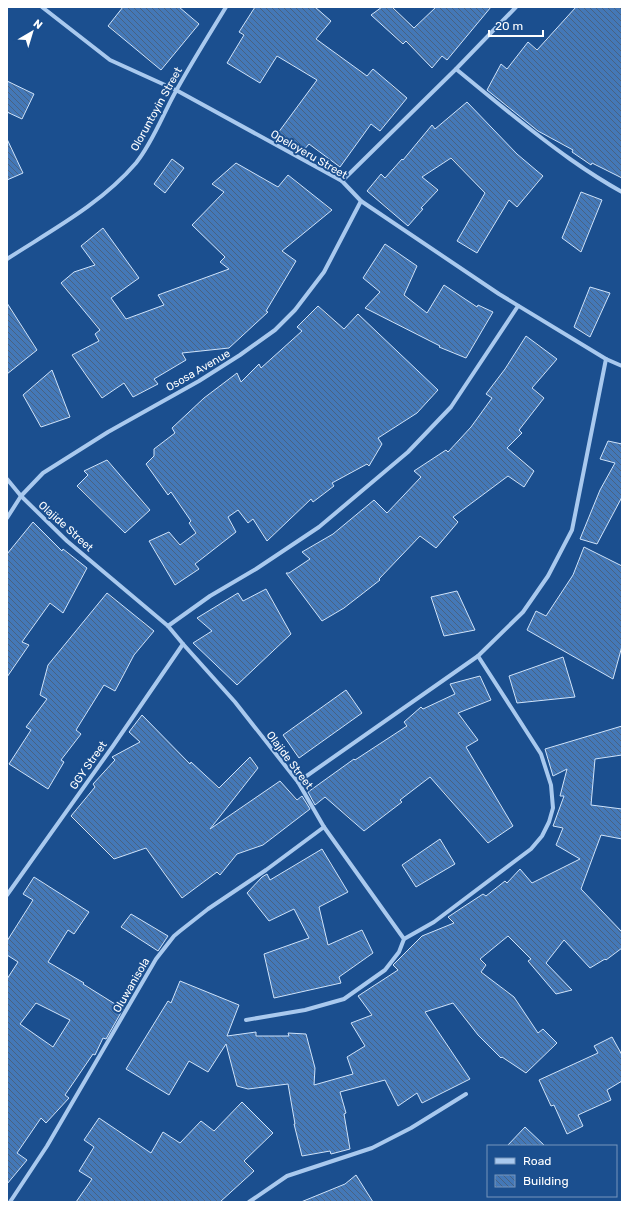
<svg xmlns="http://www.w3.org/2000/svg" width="629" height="1209" font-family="Rubik,sans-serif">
<defs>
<pattern id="building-back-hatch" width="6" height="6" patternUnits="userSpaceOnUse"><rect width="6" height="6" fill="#4478b7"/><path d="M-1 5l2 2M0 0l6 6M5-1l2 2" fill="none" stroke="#486282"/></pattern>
</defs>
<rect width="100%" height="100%" fill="#1b4f8f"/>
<!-- building -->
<g fill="url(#building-back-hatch)" stroke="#cfe3fa" fill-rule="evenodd">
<polygon points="123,7 179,7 199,24 161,70 108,26"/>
<polygon points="255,7 315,7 331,21 316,39 367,76 373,69 407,98 380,131 371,124 340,167 309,144 303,151 278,133 317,80 277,56 260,83 227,63 244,35 239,32"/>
<polygon points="382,7 392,7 414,28 436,7 491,7 447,60 442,56 432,68 406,41 403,44 371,15"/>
<polygon points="576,7 622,7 622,178 592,163 591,165 572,152 573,150 538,131 487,90 501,64 507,69 528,42 537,50"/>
<polygon points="7,81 34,94 22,119 7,112"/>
<polygon points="467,102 517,154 543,176 517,207 509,200 477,253 457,241 485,193 451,158 422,177 438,190 421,208 423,209 408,226 367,191 381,174 385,178 402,159 403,160 432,125 435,129"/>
<polygon points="7,139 23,173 7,180"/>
<polygon points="172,159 184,168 165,193 154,184"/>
<polygon points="236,163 278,187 288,175 332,210 282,251 296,261 266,311 268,312 229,348 182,353 186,360 154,379 158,384 133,397 124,383 102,398 72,355 99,341 95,334 100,330 61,283 74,272 95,265 81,246 103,228 139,278 111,298 126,319 164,305 158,295 229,269 220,262 225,257 192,225 224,192 212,184"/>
<polygon points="581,192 602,200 581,252 562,238"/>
<polygon points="385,244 417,266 404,295 427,313 444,285 477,307 478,305 493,312 466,358 439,347 440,346 365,308 380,292 363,278"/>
<polygon points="590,287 610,293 590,337 574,327"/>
<polygon points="7,303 37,350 7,374"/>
<polygon points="318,306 344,329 358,314 438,390 417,413 378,438 382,444 369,466 367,464 332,483 334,486 313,502 311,499 267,541 253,519 248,523 238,510 228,517 236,532 195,564 199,569 175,585 149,541 169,532 180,545 196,533 189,523 191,521 171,492 168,495 146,464 154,456 154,449 175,433 172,428 204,398 237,373 241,382 259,364 261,368 302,331 297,327"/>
<polygon points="526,336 557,359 532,388 544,398 519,430 522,433 507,448 534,471 524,487 508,476 453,517 458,522 436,548 420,536 379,579 380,580 344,608 322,621 286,573 289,573 310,559 302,552 333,534 374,500 387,513 421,477 414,471 446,450 448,452 471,427 492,398 486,394 505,369"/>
<polygon points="52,370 70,417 41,427 23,395"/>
<polygon points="608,441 622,444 622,497 597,544 580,539 600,490 615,463 600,459"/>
<polygon points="107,460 150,510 125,533 77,486 88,475 84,471"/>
<polygon points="33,522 62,551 63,549 87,568 63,613 50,603 22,642 29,645 7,677 7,554"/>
<polygon points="584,547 622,566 622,646 613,679 527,630 536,611 546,616 573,575"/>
<polygon points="266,589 291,634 237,685 193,643 212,631 197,618 238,593 243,601"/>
<polygon points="457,591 475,630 444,636 431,597"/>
<polygon points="107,593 154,631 134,655 115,691 104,685 76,730 81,734 61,760 64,762 48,789 9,764 31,730 26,727 47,699 40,695 48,665"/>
<polygon points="563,657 575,697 517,703 509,676"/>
<polygon points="480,676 491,700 458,713 478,740 466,747 513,826 488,843 430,777 400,800 402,802 364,831 325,797 315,805 308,792 354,759 355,760 407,726 404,722 421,707 423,709 455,694 450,684"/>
<polygon points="346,690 362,713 299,758 283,735"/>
<polygon points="142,715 190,764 191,762 219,788 250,757 258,768 210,829 280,781 297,800 302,796 310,809 263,845 237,854 220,875 217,872 182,898 146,848 114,859 71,816 95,787 93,784 115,760 112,757 140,742 129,732"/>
<polygon points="622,726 622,755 595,759 591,805 622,809 622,839 601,835 581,889 622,932 622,948 606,960 605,959 590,968 564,940 546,963 572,990 556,994 528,961 531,959 508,936 480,959 486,965 481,972 514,997 538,1033 543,1029 557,1043 526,1073 502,1057 501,1058 478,1035 453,1003 425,1012 470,1079 422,1103 417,1093 398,1106 385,1080 340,1092 346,1113 344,1114 350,1149 331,1154 330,1151 302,1156 294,1124 295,1124 288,1084 248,1089 237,1086 226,1044 208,1072 189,1061 169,1095 126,1069 168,1001 171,1003 180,981 239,1005 227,1036 256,1032 256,1036 289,1036 288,1033 306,1034 315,1068 314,1085 353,1074 347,1057 365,1046 351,1023 372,1015 358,996 398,970 393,965 422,936 454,923 448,917 483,894 486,896 505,881 507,883 520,869 532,883 580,859 556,845 563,828 553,826 564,796 560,796 567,769 553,776 545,749"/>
<polygon points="440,839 455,864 416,887 402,865"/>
<polygon points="322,849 348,892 319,907 328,945 362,930 373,953 339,977 341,983 274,998 264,954 309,938 294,909 269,921 247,893 262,877 267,874 270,880"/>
<path d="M34,877L89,912L74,934L68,930L48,962L84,983L83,984L123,1009L106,1039L103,1038L95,1055L93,1054L65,1095L69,1098L46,1123L41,1118L17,1153L27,1160L7,1184V979L18,962L7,955V941L33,900L23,894ZM36,1003L70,1020L53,1047L20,1024Z"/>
<polygon points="131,914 168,936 158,951 121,927"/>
<polygon points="612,1037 622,1055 622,1081 607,1090 611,1100 578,1115 583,1126 567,1134 554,1105 551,1106 539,1080 598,1053 594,1046"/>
<polygon points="242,1102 273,1133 244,1161 254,1171 220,1202 76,1202 92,1179 79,1171 94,1147 84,1140 99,1118 151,1153 163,1132 180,1143 201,1121 214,1131"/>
<polygon points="525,1127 545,1146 507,1146"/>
<polygon points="356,1175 373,1202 301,1202 345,1184"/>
</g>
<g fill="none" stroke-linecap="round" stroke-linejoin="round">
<!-- street -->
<g stroke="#a9c9ee" stroke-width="4">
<polyline points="42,7 110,60 176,90 342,181 361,201 499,294 606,359 622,366"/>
<path d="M456,69C494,100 530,131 570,159C587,171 604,182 622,192"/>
<polyline points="342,181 456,69 516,7"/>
<path d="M7,259C52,230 101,204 136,163C153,142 163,114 176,91C192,62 209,35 226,7"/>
<polyline points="7,479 21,496 67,541 168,626 183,644 235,702 298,782 324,827 404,939 399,952 385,970 344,999 305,1010 246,1020"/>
<polyline points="7,518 21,496 43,473 108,432 199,381 240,355 275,330 295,310 324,272 361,201"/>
<polyline points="168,626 210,596 256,569 319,527 408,452 451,407 518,306"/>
<polyline points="298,782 478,656 523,612 548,576 572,530 606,359"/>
<polyline points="7,895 113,746 183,644"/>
<polyline points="404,939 434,922 531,849 542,836 549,822 553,808 551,785 541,754 478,656"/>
<polyline points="10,1202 47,1146 156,959 174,936 180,931 208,909 266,870 324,827"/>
<polyline points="249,1202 287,1176 372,1148 411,1128 466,1094"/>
</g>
</g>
<g text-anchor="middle" stroke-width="4" stroke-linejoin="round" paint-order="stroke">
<!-- street labels -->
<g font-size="11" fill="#fff" stroke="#1b4f8f">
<text transform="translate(156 109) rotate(-61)" y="4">Oloruntoyin Street</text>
<text transform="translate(309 154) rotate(30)" y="4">Opeloyeru Street</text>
<text transform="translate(198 370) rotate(-30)" y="4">Ososa Avenue</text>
<text transform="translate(66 526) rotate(42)" y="4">Olajide Street</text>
<text transform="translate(290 760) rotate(53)" y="4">Olajide Street</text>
<text transform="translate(88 765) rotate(-55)" y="4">GGY Street</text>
<text transform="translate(131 985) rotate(-60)" y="4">Oluwanisola</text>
</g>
</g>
<!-- border -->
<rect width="629" height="1209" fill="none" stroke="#ffffff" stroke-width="16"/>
<!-- legend -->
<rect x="487" y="1145" width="130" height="52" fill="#1b4f8f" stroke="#7695bc"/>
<rect x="495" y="1158" width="20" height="6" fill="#a9c9ee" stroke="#7695bc"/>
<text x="523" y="1165" font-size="12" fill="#ffffff">Road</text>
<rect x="495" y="1175" width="20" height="12" fill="url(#building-back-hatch)" stroke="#7695bc"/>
<text x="523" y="1185" font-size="12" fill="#ffffff">Building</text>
<!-- north arrow -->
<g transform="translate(32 32) rotate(38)" stroke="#1b4f8f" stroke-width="3" paint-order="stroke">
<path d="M0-3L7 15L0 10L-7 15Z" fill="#ffffff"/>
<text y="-6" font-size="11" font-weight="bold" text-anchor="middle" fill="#ffffff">N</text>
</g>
<!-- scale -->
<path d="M489 30v6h54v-6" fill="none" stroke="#ffffff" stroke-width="2"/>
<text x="495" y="30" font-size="12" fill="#ffffff" stroke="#1b4f8f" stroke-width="3" paint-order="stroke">20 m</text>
</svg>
